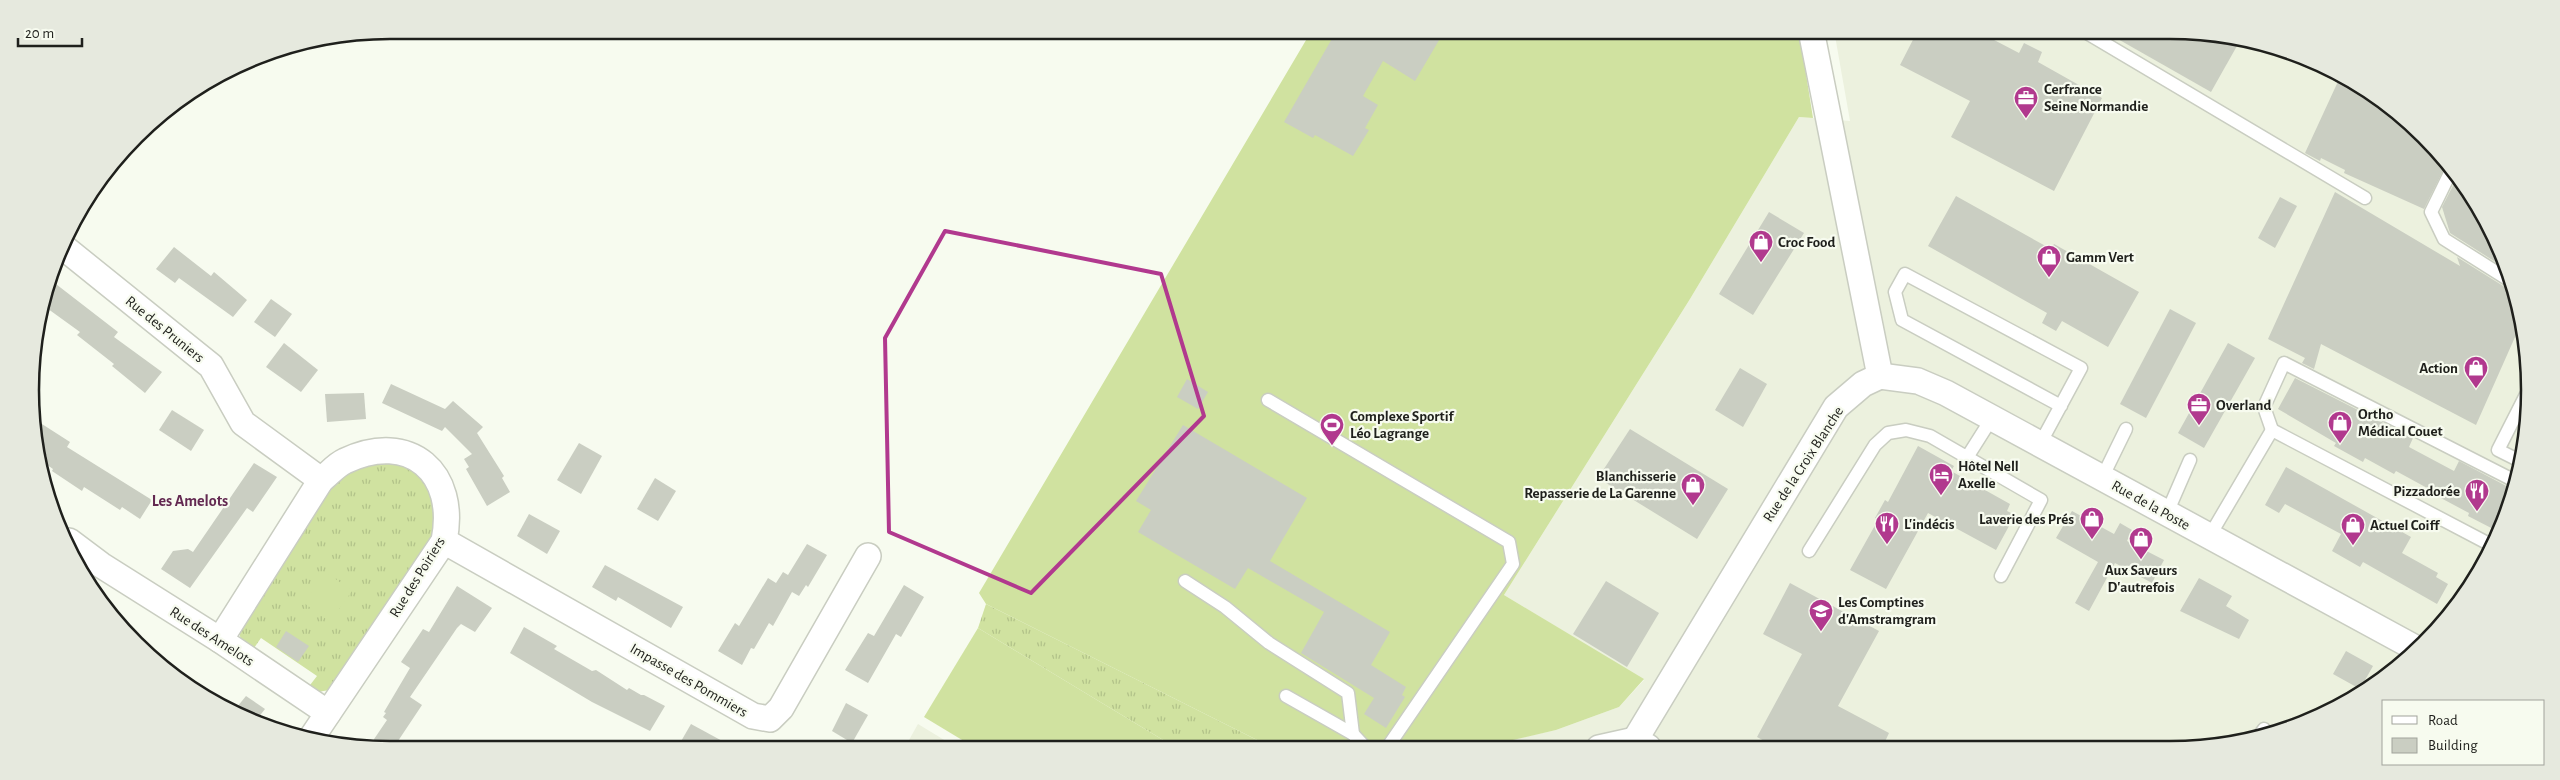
<svg xmlns="http://www.w3.org/2000/svg" width="2560" height="780" font-family="'Alegreya Sans',sans-serif">
<defs>
<pattern id="grass-tufts" width="24" height="20" patternUnits="userSpaceOnUse" patternTransform="scale(1.25)"><rect width="24" height="20" fill="#d0e2a0"/><path d="M3 7l-1-3M5 7V3M7 7l1-3M15 17l-1-3M17 17v-4M19 17l1-3" fill="none" stroke="#b2c289"/></pattern>
</defs>
<rect width="100%" height="100%" fill="#f7fbef"/>
<!-- built -->
<g fill="#ecf1de">
<polygon points="1834,30 2170,30 2241,37 2308,58 2370,91 2425,136 2469,190 2503,252 2523,320 2530,390 2523,461 2482,570 2408,660 2329,713 2217,747 1473,748 1556,730 1619,707 1644,680 1504,595 1690,299 1799,117 1850,121"/>
<polygon points="918,724 959,749 904,749"/>
</g>
<!-- grass -->
<g fill="url(#grass-tufts)">
<polygon points="383,454 430,479 441,524 330,690 317,692 307,689 317,676 261,638 252,651 241,640 239,632 336,479"/>
<polygon points="986,604 1275,749 1178,749 978,628"/>
</g>
<!-- garden -->
<g fill="#d0e2a0">
<polygon points="1312,30 1799,30 1813,118 1799,117 1690,299 1504,595 1644,679 1619,707 1556,730 1478,748 1275,749 986,604 979,593"/>
<polygon points="326,572 352,591 330,622 304,603"/>
<polygon points="978,628 1178,749 977,749 924,717"/>
</g>
<!-- building -->
<g fill="#cacec2">
<polygon points="1337,30 1445,30 1415,81 1383,61 1363,96 1378,105 1365,128 1369,130 1353,156 1315,135 1313,138 1284,122"/>
<polygon points="1918,30 1975,30 2019,53 2024,43 2042,52 2038,62 2102,98 2054,191 1951,137 1970,101 1900,65"/>
<polygon points="2102,30 2170,30 2242,37 2211,92"/>
<polygon points="2341,75 2370,91 2425,136 2447,163 2424,209 2344,173 2345,170 2321,158 2320,161 2305,153"/>
<polygon points="2458,176 2469,190 2503,252 2508,270 2450,233 2442,207"/>
<polygon points="2335,192 2460,266 2457,257 2508,289 2514,290 2523,319 2476,425 2321,344 2314,369 2302,363 2305,358 2268,339"/>
<polygon points="1956,196 2051,249 2054,244 2139,292 2108,347 2062,321 2056,331 2042,323 2047,313 1928,246"/>
<polygon points="2280,197 2297,206 2275,248 2258,238"/>
<polygon points="1769,212 1804,233 1753,315 1719,294"/>
<polygon points="174,247 211,276 214,272 247,300 233,317 179,278 175,283 156,269"/>
<polygon points="52,281 118,332 114,337 162,372 145,393 112,366 114,364 77,335 80,332 44,306"/>
<polygon points="271,299 292,314 275,337 254,322"/>
<polygon points="2170,309 2196,323 2146,418 2120,404"/>
<polygon points="284,343 318,370 301,392 266,367"/>
<polygon points="2228,343 2255,358 2204,448 2178,433"/>
<polygon points="1740,368 1767,384 1743,427 1715,410"/>
<polygon points="2295,378 2413,438 2409,447 2454,471 2459,461 2512,489 2497,531 2468,516 2469,513 2439,497 2440,495 2396,471 2394,474 2365,458 2363,462 2334,446 2336,443 2278,409"/>
<polygon points="1187,379 1208,392 1198,409 1177,397"/>
<polygon points="391,384 445,409 453,401 483,427 477,433 504,476 502,478 510,492 487,506 466,469 469,467 464,459 472,454 445,427 442,431 382,403"/>
<polygon points="364,393 366,419 327,422 325,394"/>
<polygon points="172,410 204,430 191,451 159,430"/>
<polygon points="31,417 70,442 67,447 152,500 140,519 122,507 120,510 84,487 82,491 52,471 53,469 43,462 47,456 36,448"/>
<polygon points="1183,425 1307,498 1270,561 1390,632 1371,665 1406,687 1402,695 1405,697 1386,728 1364,714 1374,698 1301,653 1324,612 1248,568 1235,589 1138,532 1151,510 1136,501"/>
<polygon points="1630,429 1728,489 1697,539 1598,478"/>
<polygon points="579,443 602,456 581,494 557,480"/>
<polygon points="1918,446 1954,466 1951,471 2010,504 2007,511 2015,515 1996,550 1928,513 1886,589 1850,570 1878,520 1875,518 1885,500 1888,502"/>
<polygon points="254,463 277,477 253,512 247,508 190,588 161,569 173,551 188,549 193,552"/>
<polygon points="2286,467 2411,537 2402,553 2438,573 2436,577 2448,584 2437,604 2363,562 2360,567 2332,551 2341,534 2285,504 2279,513 2265,505"/>
<polygon points="655,478 676,491 658,521 637,509"/>
<polygon points="2072,511 2114,534 2120,523 2132,530 2127,541 2164,560 2152,583 2115,563 2089,611 2075,603 2098,562 2056,538"/>
<polygon points="529,514 560,531 547,554 517,536"/>
<polygon points="807,544 827,555 808,587 806,585 799,596 792,592 773,626 769,623 754,649 751,648 742,665 718,651 735,623 739,626 768,578 776,583 783,572 788,575"/>
<polygon points="605,565 683,607 671,628 618,597 616,601 592,587"/>
<polygon points="2199,578 2232,596 2226,606 2249,620 2239,639 2180,611"/>
<polygon points="1606,581 1659,613 1627,667 1573,634"/>
<polygon points="1790,583 1879,631 1838,706 1889,733 1882,748 1777,748 1757,737 1802,654 1763,634"/>
<polygon points="904,585 924,597 901,637 896,634 868,683 845,670 868,633 874,636"/>
<polygon points="457,586 492,608 475,632 461,624 457,628 410,697 422,705 392,750 368,748 387,720 383,717 386,713 384,712 410,668 401,662 423,629 429,632"/>
<polygon points="524,627 557,646 554,649 592,671 596,670 627,690 629,688 641,695 644,695 665,706 650,731 592,702 510,653"/>
<polygon points="286,631 309,646 298,662 276,647"/>
<polygon points="2346,651 2373,666 2360,689 2333,674"/>
<polygon points="246,696 265,709 254,723 233,712"/>
<polygon points="846,703 868,715 852,743 832,731"/>
<polygon points="691,724 737,749 676,750"/>
</g>
<g fill="none" stroke-linecap="round" stroke-linejoin="round">
<defs>
<g id="lane">
<polyline points="2082,30 2365,198"/>
<polyline points="2452,169 2431,212 2444,239 2512,282"/>
<polyline points="1268,400 1509,542 1513,564 1387,748"/>
<polyline points="2272,430 2264,407 2284,363 2515,481"/>
<polyline points="2040,444 2081,368 1905,274 1895,292 1902,320 2061,406"/>
<polyline points="1966,459 1992,418"/>
<polyline points="2522,462 2498,450 2530,387"/>
<polyline points="2102,478 2126,429"/>
<polyline points="2167,513 2190,460"/>
<polyline points="2209,537 2272,430 2491,545"/>
<polyline points="1809,551 1875,445 1888,433 1906,430 1930,436 2041,500 2001,576"/>
<polyline points="1185,581 1225,607 1269,643 1348,693 1353,734"/>
<polyline points="1286,696 1353,734 1366,748"/>
<polyline points="2261,733 2264,729"/>
</g>
<g id="street">
<polyline points="62,246 211,366 243,423 321,480"/>
<polyline points="1880,376 1918,381 1946,393 2417,649"/>
<polyline points="69,541 101,565 220,640 328,713"/>
<polyline points="444,541 753,716 770,719 781,708 868,556"/>
<path d="M220,640L321,480C329,474 336,465 345,461C410,430 458,473 444,541L310,740"/>
<polyline points="1635,740 1836,407 1863,384 1880,376 1811,30"/>
<polyline points="1599,748 1635,740 1648,747"/>
</g>
</defs>
<!-- lane casing -->
<use href="#lane" stroke="#c9cdc1" stroke-width="15"/>
<!-- street casing -->
<use href="#street" stroke="#c9cdc1" stroke-width="28"/>
<!-- lane -->
<use href="#lane" stroke="#fff" stroke-width="12"/>
<!-- street -->
<use href="#street" stroke="#fff" stroke-width="25"/>
</g>
<!-- marked area -->
<path fill="none" stroke="#b1398e" stroke-width="4" stroke-linejoin="round" d="M945,231L1161,274L1204,416L1031,593L889,532L885,338Z"/>
<!-- icons -->
<defs>
<symbol id="office-pin" viewBox="-11 -11 22 30"><path d="M0 17L-7.5 6A9.5 9.5 0 1 1 7.5 6Z" fill="#b1398e" stroke="#f7fbef"/><path d="M-6-3h4V-5.5h4V-3h4V5H-6ZM-1-4.5V-3h2v-1.5ZM-6 0V1H6V0Z" fill="#fff"/></symbol>
<symbol id="shop-pin" viewBox="-11 -11 22 30"><path d="M0 17L-7.5 6A9.5 9.5 0 1 1 7.5 6Z" fill="#b1398e" stroke="#f7fbef"/><path d="M-5-2.5h2.3a2.7 3.5 0 0 1 5.4 0H5L5.5 6h-11ZM-1.5-2.5h3a1.5 2.3 0 0 0-3 0Z" fill="#fff"/></symbol>
<symbol id="stadium-pin" viewBox="-11 -11 22 30"><path d="M0 17L-7.5 6A9.5 9.5 0 1 1 7.5 6Z" fill="#b1398e" stroke="#f7fbef"/><path d="M0-5a6.5 5 0 1 0 0 10a6.5 5 0 1 0 0-10ZM-3.5-1.8h7v3.6h-7Z" fill="#fff"/></symbol>
<symbol id="hotel-pin" viewBox="-11 -11 22 30"><path d="M0 17L-7.5 6A9.5 9.5 0 1 1 7.5 6Z" fill="#b1398e" stroke="#f7fbef"/><path d="M-6-4.5h1.5V1H6V5H4.5V3h-9V5H-6ZM-4 0a1.8 1.8 0 1 1 3.6 0ZM.5 0V-2.5h3Q6-2.5 6 0Z" fill="#fff"/></symbol>
<symbol id="restaurant-pin" viewBox="-11 -11 22 30"><path d="M0 17L-7.5 6A9.5 9.5 0 1 1 7.5 6Z" fill="#b1398e" stroke="#f7fbef"/><path d="M-5-6h1v4h1v-4h1v4h1v-4h1v5L-1.5 .5V6h-2V.5L-5-1ZM5-6V6H3V1.5H1.5Q1.5-4 5-6Z" fill="#fff"/></symbol>
<symbol id="school-pin" viewBox="-11 -11 22 30"><path d="M0 17L-7.5 6A9.5 9.5 0 1 1 7.5 6Z" fill="#b1398e" stroke="#f7fbef"/><path d="M0-5L7-2L0 1L-7-2ZM-4 1L0 2.5L4 1V4Q0 6-4 4Z" fill="#fff"/></symbol>
</defs>
<g fill-rule="evenodd">
<use href="#office-pin" x="2012" y="84" width="28" height="38"/>
<use href="#shop-pin" x="1747" y="228" width="28" height="38"/>
<use href="#shop-pin" x="2035" y="243" width="28" height="38"/>
<use href="#shop-pin" x="2462" y="354" width="28" height="38"/>
<use href="#office-pin" x="2185" y="391" width="28" height="38"/>
<use href="#shop-pin" x="2326" y="409" width="28" height="38"/>
<use href="#stadium-pin" x="1318" y="411" width="28" height="38"/>
<use href="#hotel-pin" x="1927" y="461" width="28" height="38"/>
<use href="#shop-pin" x="1679" y="471" width="28" height="38"/>
<use href="#restaurant-pin" x="2463" y="477" width="28" height="38"/>
<use href="#shop-pin" x="2078" y="505" width="28" height="38"/>
<use href="#restaurant-pin" x="1873" y="510" width="28" height="38"/>
<use href="#shop-pin" x="2339" y="511" width="28" height="38"/>
<use href="#shop-pin" x="2127" y="525" width="28" height="38"/>
<use href="#school-pin" x="1807" y="597" width="28" height="38"/>
</g>
<g text-anchor="middle" stroke-width="4.5" stroke-linejoin="round" paint-order="stroke">
<!-- poi labels -->
<g font-size="15" font-weight="bold" fill="#1f201c" stroke="#f7fbef" text-anchor="start">
<text x="2044" y="94">Cerfrance<tspan x="2044" dy="17">Seine Normandie</tspan></text>
<text x="1778" y="247">Croc Food</text>
<text x="2066" y="262">Gamm Vert</text>
<text x="2458" y="373" text-anchor="end">Action</text>
<text x="2216" y="410">Overland</text>
<text x="2358" y="419">Ortho<tspan x="2358" dy="17">Médical Couet</tspan></text>
<text x="1350" y="421">Complexe Sportif<tspan x="1350" dy="17">Léo Lagrange</tspan></text>
<text x="1958" y="471">Hôtel Nell<tspan x="1958" dy="17">Axelle</tspan></text>
<text x="1676" y="481" text-anchor="end">Blanchisserie<tspan x="1676" dy="17">Repasserie de La Garenne</tspan></text>
<text x="2460" y="496" text-anchor="end">Pizzadorée</text>
<text x="2074" y="524" text-anchor="end">Laverie des Prés</text>
<text x="1904" y="529">L'indécis</text>
<text x="2370" y="530">Actuel Coiff</text>
<text x="2141" y="575" text-anchor="middle">Aux Saveurs<tspan x="2141" dy="17">D'autrefois</tspan></text>
<text x="1838" y="607">Les Comptines<tspan x="1838" dy="17">d'Amstramgram</tspan></text>
</g>
<!-- street labels -->
<g font-size="15" fill="#1f201c" stroke="#f7fbef">
<text transform="translate(165 329) rotate(39)" y="5">Rue des Pruniers</text>
<text transform="translate(1803 464) rotate(-57)" y="5">Rue de la Croix Blanche</text>
<text transform="translate(2151 505) rotate(29)" y="5">Rue de la Poste</text>
<text transform="translate(417 577) rotate(-58)" y="5">Rue des Poiriers</text>
<text transform="translate(212 636) rotate(33)" y="5">Rue des Amelots</text>
<text transform="translate(689 680) rotate(30)" y="5">Impasse des Pommiers</text>
</g>
<!-- neighbourhood labels -->
<g font-size="16" font-weight="bold" fill="#632951" stroke="#f7fbef">
<text x="190" y="506">Les Amelots</text>
</g>
</g>
<!-- crop -->
<path d="M0 0H2560V780H0ZM390 39H2170A351 351 0 0 1 2521 390V390A351 351 0 0 1 2170 741H390A351 351 0 0 1 39 390V390A351 351 0 0 1 390 39Z" fill="#e6e9de" fill-rule="evenodd"/>
<path fill="none" stroke="#1f201c" stroke-width="2.5" d="M390 39H2170A351 351 0 0 1 2521 390V390A351 351 0 0 1 2170 741H390A351 351 0 0 1 39 390V390A351 351 0 0 1 390 39Z"/>
<!-- legend -->
<rect x="2382" y="700" width="162" height="65" fill="#f7fbef" stroke="#a1a39b"/>
<rect x="2392" y="716" width="25" height="8" fill="#ffffff" stroke="#a1a39b"/>
<text x="2428" y="725" font-size="15" fill="#1f201c">Road</text>
<rect x="2392" y="738" width="25" height="15" fill="#cacec2" stroke="#a1a39b"/>
<text x="2428" y="750" font-size="15" fill="#1f201c">Building</text>
<!-- scale -->
<path d="M18 38v8h64v-8" fill="none" stroke="#1f201c" stroke-width="2.5"/>
<text x="25" y="38" font-size="15" fill="#1f201c" stroke="#f7fbef" stroke-width="4" paint-order="stroke">20 m</text>
</svg>
